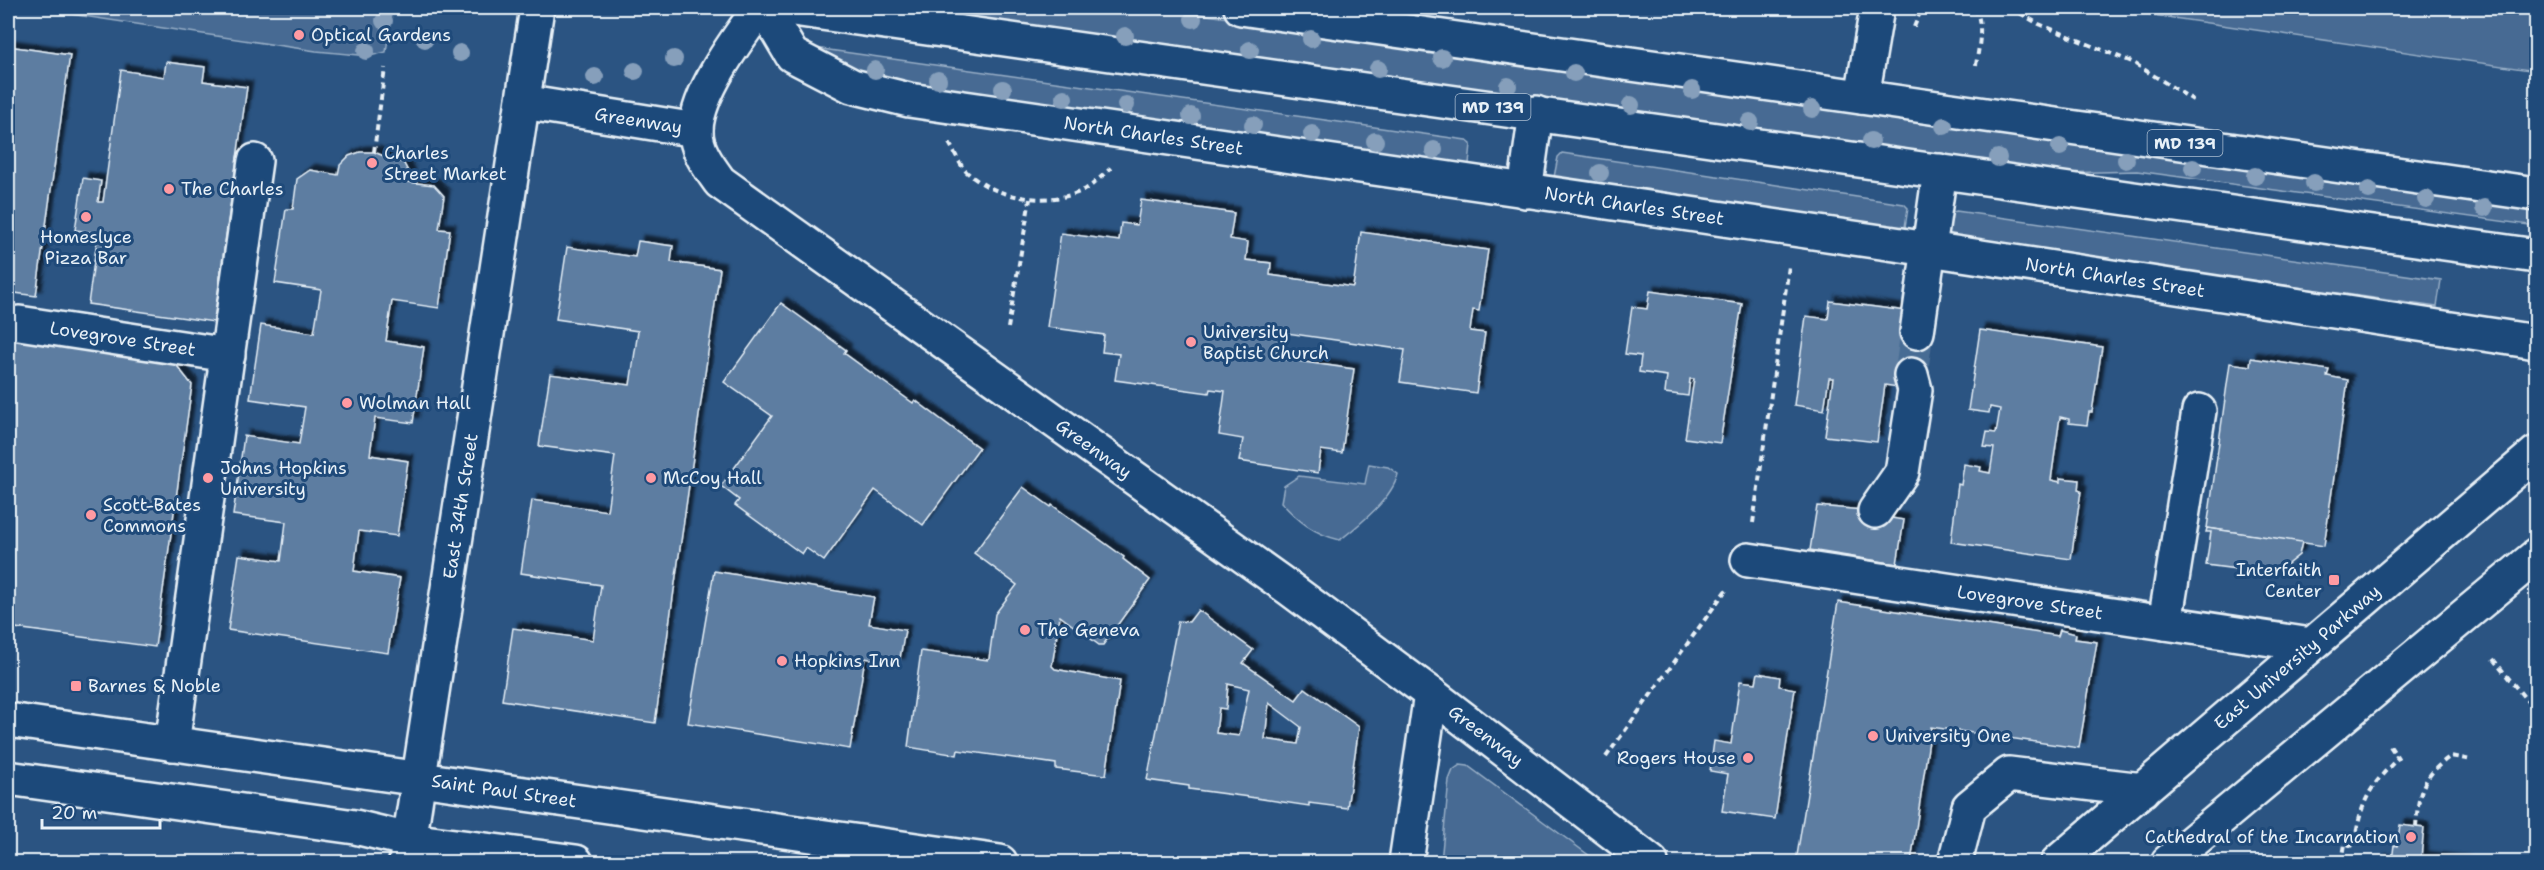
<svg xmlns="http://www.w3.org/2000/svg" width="2544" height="870" font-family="'Shantell Sans',sans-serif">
<defs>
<filter id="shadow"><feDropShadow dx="5.5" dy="-5.5" stdDeviation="1.5" flood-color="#0009"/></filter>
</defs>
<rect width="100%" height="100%" fill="#2b5482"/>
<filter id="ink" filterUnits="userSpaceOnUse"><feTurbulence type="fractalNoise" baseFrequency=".0167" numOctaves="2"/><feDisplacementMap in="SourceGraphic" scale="12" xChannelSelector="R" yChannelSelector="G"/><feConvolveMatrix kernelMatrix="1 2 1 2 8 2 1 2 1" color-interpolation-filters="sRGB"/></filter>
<g filter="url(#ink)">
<!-- green -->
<g fill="#476b93" stroke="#98aec6" stroke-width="1.5">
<polygon points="30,8 371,8 391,19 386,52 370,56 316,51"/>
<polygon points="862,8 1158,8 2536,204 2536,226 2137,171 2062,173"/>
<polygon points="2105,8 2536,8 2536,71"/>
<polygon points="815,48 1466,140 1471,144 1469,164 1462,167 905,89 843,67"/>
<polygon points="1562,153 1904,204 1908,208 1905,227 1900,231 1558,183 1554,177 1558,157"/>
<polygon points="1956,211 2441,280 2437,307 1952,238 1947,232 1950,214"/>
<path d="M1369,464L1388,467L1398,474C1392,499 1360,524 1340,540C1314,534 1298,521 1281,502L1284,486L1299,476L1365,484Z"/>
<polygon points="1460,765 1468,766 1598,862 1441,862 1449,780 1453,770"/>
</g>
<!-- building -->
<g fill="#5d7da1" stroke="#e8f1f8" stroke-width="1.5" fill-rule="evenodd" filter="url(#shadow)">
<polygon points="8,46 70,55 36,296 8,292"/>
<polygon points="166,62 205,67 203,81 247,87 214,322 88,304 98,233 75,230 83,178 101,181 98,202 103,202 121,70 164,77"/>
<polygon points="360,152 374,152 396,161 403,162 410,175 408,182 434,185 444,196 439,229 450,230 439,308 392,301 386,341 424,347 413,423 375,418 370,455 408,461 397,536 359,531 354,571 400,578 388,653 228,630 239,555 281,561 286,522 233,515 244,436 299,444 305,407 250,399 261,325 314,333 321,290 275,283 286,209 293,209 297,179 310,170 338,175 340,165 349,156"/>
<polygon points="1141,200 1234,213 1230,239 1248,242 1246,260 1271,263 1270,275 1353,287 1361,232 1488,250 1479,311 1473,310 1470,331 1485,333 1476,393 1400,382 1405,350 1280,332 1276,358 1354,369 1342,453 1321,450 1318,473 1239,461 1243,439 1219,435 1225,391 1210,389 1209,393 1115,380 1119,354 1102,352 1104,335 1047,327 1061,233 1119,241 1121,223 1137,225"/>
<polygon points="638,241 673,246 671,262 720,269 655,723 502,700 513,628 593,640 601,585 521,573 532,500 607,511 615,456 539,446 550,374 630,385 638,331 556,319 567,247 635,257"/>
<polygon points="1650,291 1742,304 1720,443 1685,438 1694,379 1690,379 1688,396 1665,393 1667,376 1639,372 1641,356 1625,354 1632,307 1647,309"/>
<polygon points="1830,301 1906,311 1926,333 1919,376 1898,387 1885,385 1877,442 1825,436 1833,378 1829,378 1824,410 1794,405 1806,316 1828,319"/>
<polygon points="781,303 846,350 844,353 881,380 913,403 915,400 979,448 923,525 875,490 824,561 806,548 802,554 735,505 739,500 721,486 772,416 724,382"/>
<polygon points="1980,330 2102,347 2092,412 2089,412 2087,425 2069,423 2069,419 2060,417 2051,480 2060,482 2060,478 2079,480 2078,490 2081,491 2071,559 1951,542 1958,484 1961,485 1964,464 1981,467 1980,471 1990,473 1994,448 1984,447 1987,432 1996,433 2000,409 1990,407 1989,413 1968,410"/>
<polygon points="8,337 174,362 192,385 155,647 8,627"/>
<polygon points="2251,358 2329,370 2327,376 2348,380 2324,546 2207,528 2230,363 2250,366"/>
<polygon points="1023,487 1051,507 1052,505 1124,557 1123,559 1150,580 1103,645 1099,645 1060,616 1052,666 1055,669 1120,681 1106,775 1056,769 1056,764 958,750 957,755 908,747 921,651 988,660 989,659 995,614 1017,585 974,553"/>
<polygon points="1817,506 1875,511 1879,516 1904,520 1897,564 1810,550"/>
<polygon points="2207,528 2302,542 2299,555 2275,574 2206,565 2211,532 2206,532"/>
<polygon points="714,571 874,597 869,624 905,630 899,664 865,658 850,749 688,723"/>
<polygon points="1838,602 2058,636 2060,630 2076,634 2075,639 2097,642 2079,748 1931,727 1911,862 1796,862"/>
<path d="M1198,610L1253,650L1243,663L1296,700L1305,688L1359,727L1347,808L1309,803V806L1249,797L1189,789V786L1147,780L1178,621L1189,622ZM1228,684L1249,689L1239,736L1216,733L1219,708L1226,709ZM1269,703L1301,727L1298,744L1265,739Z"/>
<polygon points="1758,673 1780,677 1779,686 1795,689 1775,819 1722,811 1728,774 1710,771 1714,741 1731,744 1740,681 1756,683"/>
<polygon points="2400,825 2424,828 2421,857 2465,862 2379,862 2380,860 2392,861 2394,845 2397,846"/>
<polygon points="2536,835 2536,862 2532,862"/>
</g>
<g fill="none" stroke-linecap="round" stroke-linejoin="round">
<!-- minor-tunnel -->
<polyline stroke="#476c94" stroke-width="33" stroke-dasharray="33 16" stroke-linecap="butt" points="1911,375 1917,332"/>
<defs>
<g id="minor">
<path id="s1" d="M760,8C738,38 698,91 696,129C695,149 709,167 720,182L1290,589L1431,694L1651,862"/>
<path id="s2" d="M764,8L792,55L852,86L909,100L1929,249L2536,342"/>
<polyline points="1862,97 1877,8"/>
<path id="s3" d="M523,102L696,130"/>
<polyline points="1525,191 1536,113"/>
<path id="s4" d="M19,323L228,355"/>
<polyline points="1917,332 1940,171"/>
<polyline points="1875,511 1902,472 1915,390 1911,375"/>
<path id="s5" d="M1748,560L2311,645"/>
<polyline points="2165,623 2199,411"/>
<polyline points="172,744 255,161"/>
<polyline points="8,778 355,827 409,840 576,862"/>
<path id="s6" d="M406,862L537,8"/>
<polyline points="837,862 841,840"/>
<polyline points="1406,862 1431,694"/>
<polyline points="1955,862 1969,807 2009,774 2143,790"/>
</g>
<g id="major">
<polyline points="786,8 2536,256"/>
<polyline points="1241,8 2536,194"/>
<path id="s7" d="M8,720L1000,862"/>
<path id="s8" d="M2058,862L2536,453"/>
<polyline points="2168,862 2536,556"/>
</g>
</defs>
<!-- minor casing -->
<use href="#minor" stroke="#e8f1f8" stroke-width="38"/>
<!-- major casing -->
<use href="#major" stroke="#e8f1f8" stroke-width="38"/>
<!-- path -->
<g stroke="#e8f1f8" stroke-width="4" stroke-dasharray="6 4.5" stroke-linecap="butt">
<path d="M1975,8C1984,25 1979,46 1976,65"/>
<polyline points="2011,8 2039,24 2132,62 2193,100"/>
<polyline points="1914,27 1922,8"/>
<path d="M949,143C955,152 960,167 969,174C997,199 1051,207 1086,189C1094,184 1103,175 1111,168"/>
<polyline points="374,152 385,68"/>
<polyline points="1008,328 1030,199"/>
<polyline points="1753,523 1789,266"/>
<polyline points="2493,659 2533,708"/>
<polyline points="1606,757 1726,590"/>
<path d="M2416,827C2418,793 2422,776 2451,756L2471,760"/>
<path d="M2342,862L2345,844L2354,846C2361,803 2367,789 2398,758L2390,746"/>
</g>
<!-- minor -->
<use href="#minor" stroke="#1f4a7a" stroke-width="33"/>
<!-- major -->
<use href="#major" stroke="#1f4a7a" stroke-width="33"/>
</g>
<!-- trees -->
<g fill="#869fbb">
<circle cx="1193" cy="19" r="9"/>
<circle cx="384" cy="21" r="9"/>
<circle cx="1125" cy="36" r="9"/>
<circle cx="425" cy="39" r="9"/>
<circle cx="1311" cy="39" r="9"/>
<circle cx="1250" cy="50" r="9"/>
<circle cx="366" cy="51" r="9"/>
<circle cx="460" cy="53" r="9"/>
<circle cx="1442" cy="58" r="9"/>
<circle cx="674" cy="59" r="9"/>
<circle cx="1378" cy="69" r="9"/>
<circle cx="875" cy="70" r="9"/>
<circle cx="635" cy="71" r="9"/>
<circle cx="1574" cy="73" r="9"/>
<circle cx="595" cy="77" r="9"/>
<circle cx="938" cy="80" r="9"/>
<circle cx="1508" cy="86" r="9"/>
<circle cx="1003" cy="89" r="9"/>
<circle cx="1692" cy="90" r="9"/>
<circle cx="1064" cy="98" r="9"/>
<circle cx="1126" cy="105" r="9"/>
<circle cx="1631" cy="105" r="9"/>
<circle cx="1812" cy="109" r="9"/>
<circle cx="1191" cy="116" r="9"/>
<circle cx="1750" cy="122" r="9"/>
<circle cx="1253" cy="125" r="9"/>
<circle cx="1944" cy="126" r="9"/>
<circle cx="1312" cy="134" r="9"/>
<circle cx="1375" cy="141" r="9"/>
<circle cx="1871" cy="141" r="9"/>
<circle cx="2060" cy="147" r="9"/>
<circle cx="1434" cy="150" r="9"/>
<circle cx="1998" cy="158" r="9"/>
<circle cx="2126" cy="160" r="9"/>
<circle cx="2193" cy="168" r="9"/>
<circle cx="1600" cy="173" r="9"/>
<circle cx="2255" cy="176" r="9"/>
<circle cx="2314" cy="183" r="9"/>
<circle cx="2369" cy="190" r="9"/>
<circle cx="2426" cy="199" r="9"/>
<circle cx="2484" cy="208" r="9"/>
</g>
</g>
<!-- markers -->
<g fill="#ff9aa2" stroke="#1f4a7a" stroke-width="2">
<circle cx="299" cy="35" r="6"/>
<circle cx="372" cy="163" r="6"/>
<circle cx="169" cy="189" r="6"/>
<circle cx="86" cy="217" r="6"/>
<circle cx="1191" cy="342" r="6"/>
<circle cx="347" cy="403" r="6"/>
<circle cx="208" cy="478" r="6"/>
<circle cx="651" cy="478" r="6"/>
<circle cx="91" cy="515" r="6"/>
<rect x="2328" y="574" width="12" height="12" rx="3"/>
<circle cx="1025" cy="630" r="6"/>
<circle cx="782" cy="661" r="6"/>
<rect x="70" y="680" width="12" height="12" rx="3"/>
<circle cx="1873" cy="736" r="6"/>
<circle cx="1748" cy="758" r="6"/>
<circle cx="2411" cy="837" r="6"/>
</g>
<g text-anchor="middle" stroke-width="6" stroke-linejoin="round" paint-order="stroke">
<!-- shield labels -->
<g fill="#1f4a7a" stroke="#acbfd2" stroke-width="1.5">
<rect x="1455.5" y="94" width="75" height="26" rx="4.5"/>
<rect x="2147.5" y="130" width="75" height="26" rx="4.5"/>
</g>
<g font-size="16" font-weight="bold" fill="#e8f1f8">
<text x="1493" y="113">MD 139</text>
<text x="2185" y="149">MD 139</text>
</g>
<!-- poi labels -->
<g font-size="18" fill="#e8f1f8" stroke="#1f4a7a" text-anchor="start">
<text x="311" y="41">Optical Gardens</text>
<text x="384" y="159">Charles<tspan x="384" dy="21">Street Market</tspan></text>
<text x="181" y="195">The Charles</text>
<text x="86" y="243" text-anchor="middle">Homeslyce<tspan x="86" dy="21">Pizza Bar</tspan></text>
<text x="1203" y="338">University<tspan x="1203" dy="21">Baptist Church</tspan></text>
<text x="359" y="409">Wolman Hall</text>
<text x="220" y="474">Johns Hopkins<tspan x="220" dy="21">University</tspan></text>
<text x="663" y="484">McCoy Hall</text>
<text x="103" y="511">Scott-Bates<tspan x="103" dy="21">Commons</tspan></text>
<text x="2322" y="576" text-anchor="end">Interfaith<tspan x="2322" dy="21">Center</tspan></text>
<text x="1037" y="636">The Geneva</text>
<text x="794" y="667">Hopkins Inn</text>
<text x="88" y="692">Barnes &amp; Noble</text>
<text x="1885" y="742">University One</text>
<text x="1736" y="764" text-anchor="end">Rogers House</text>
<text x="2399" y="843" text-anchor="end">Cathedral of the Incarnation</text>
</g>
<!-- street labels -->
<g font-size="18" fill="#e8f1f8" stroke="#1f4a7a">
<text dy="6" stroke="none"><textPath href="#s3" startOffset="117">Greenway</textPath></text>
<text dy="6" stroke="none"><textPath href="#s2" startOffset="428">North Charles Street</textPath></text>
<text dy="6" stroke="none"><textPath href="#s2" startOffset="914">North Charles Street</textPath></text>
<text dy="6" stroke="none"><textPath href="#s2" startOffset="1400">North Charles Street</textPath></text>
<text dy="6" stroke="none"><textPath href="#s4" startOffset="105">Lovegrove Street</textPath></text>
<text dy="6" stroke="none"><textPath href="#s1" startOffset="657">Greenway</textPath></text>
<text dy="6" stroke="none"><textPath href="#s6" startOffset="360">East 34th Street</textPath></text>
<text dy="6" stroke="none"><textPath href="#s5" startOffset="285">Lovegrove Street</textPath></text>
<text dy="6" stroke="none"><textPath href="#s8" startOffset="315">East University Parkway</textPath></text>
<text dy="6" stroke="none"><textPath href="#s1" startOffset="1143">Greenway</textPath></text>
<text dy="6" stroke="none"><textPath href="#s7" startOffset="501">Saint Paul Street</textPath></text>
</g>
</g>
<!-- margin -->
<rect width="2544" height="870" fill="none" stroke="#1f4a7a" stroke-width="30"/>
<rect x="15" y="15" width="2514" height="840" fill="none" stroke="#e8f1f8" stroke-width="2" filter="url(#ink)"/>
<!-- scale -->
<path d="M42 819v9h118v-9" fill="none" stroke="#e8f1f8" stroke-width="3"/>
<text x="51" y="819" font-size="18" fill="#e8f1f8" stroke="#1f4a7a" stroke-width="4.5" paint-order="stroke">20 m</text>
</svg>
